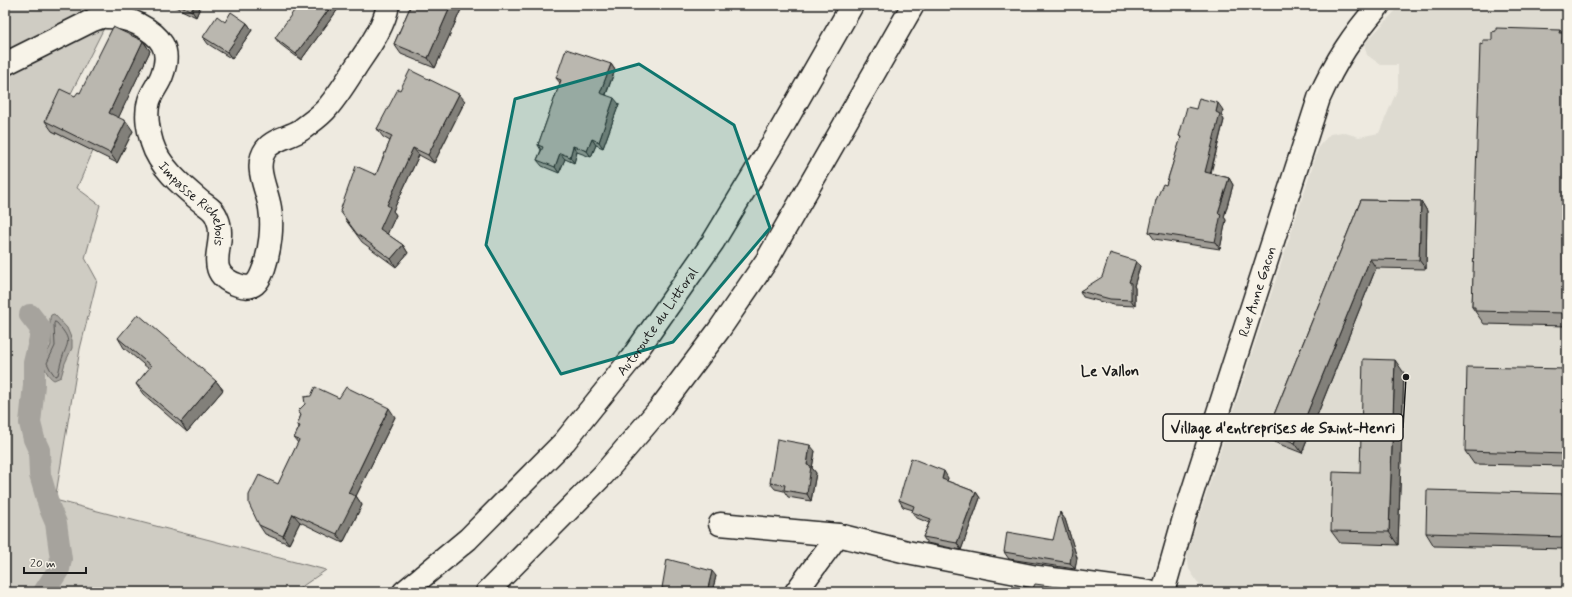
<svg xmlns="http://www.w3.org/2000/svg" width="1572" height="597" font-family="Mynerve,sans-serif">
<rect width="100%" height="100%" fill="#eeeae0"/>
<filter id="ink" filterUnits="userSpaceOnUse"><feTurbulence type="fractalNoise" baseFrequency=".025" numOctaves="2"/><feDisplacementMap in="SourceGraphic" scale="8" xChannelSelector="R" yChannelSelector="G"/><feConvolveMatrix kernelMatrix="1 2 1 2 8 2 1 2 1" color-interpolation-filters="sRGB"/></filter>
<g filter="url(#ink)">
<!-- built -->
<polygon fill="#dedbd1" points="1401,5 1567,5 1567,592 1220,592 1200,586 1189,569 1187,554 1319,146 1330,134 1342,132 1359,137 1379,133 1398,88 1398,65 1381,65 1367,55 1364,44"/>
<!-- green -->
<polygon fill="#cfccc3" stroke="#767470" points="5,5 97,5 105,26 52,131 93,151 77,188 100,205 85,258 97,280 80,349 55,500 326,570 294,592 5,592"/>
<!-- water -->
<path fill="#a6a39d" stroke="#6f6d69" d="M54,314L67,328L72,340V348L65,363L61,377L54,380C48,377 44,368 43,362L51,345L50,318L51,315Z"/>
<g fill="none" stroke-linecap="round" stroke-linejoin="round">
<!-- shore -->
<path stroke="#535250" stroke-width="1" d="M55,322L57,323C74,343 67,341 61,362C60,366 59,370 58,375L55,376L50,369L47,363L55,346L54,324Z"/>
<!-- canal -->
<polyline stroke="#a6a39d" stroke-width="22" points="30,315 41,329 40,338 34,363 34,385 30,423 34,439 39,450 40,475 50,509 56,523 61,559 59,569 44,592"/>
<defs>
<g id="minor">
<path id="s1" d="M5,64L93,20C97,19 102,16 107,17C117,17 130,20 138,24C161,36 172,49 162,75C159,84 152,91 149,101C145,115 148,129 152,143C159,166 181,185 199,200C206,206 214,209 217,218C229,243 199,272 238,285C244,287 250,288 255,284C260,280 262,273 264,268C270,250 273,227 270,208C267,188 253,167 266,149C274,139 290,137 301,130C310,123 321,116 328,107C339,94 348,79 357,65C369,47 384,27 388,5"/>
<polyline points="720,524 838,535 907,552 1037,577 1149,592"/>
<polyline points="796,592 838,535"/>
<path id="s2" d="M1163,592L1184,518L1319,98C1336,60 1352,36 1379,5"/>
</g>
<g id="highway">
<path id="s3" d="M404,592L468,539L565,441L631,359L713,242L780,131L852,5"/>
<polyline points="487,592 603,475 661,407 719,330 767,260 913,5"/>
</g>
</defs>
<!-- minor casing -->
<use href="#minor" stroke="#1c1c1c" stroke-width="25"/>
<!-- highway casing -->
<use href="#highway" stroke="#1c1c1c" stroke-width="25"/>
<!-- minor -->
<use href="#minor" stroke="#f7f3e8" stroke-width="22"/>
<!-- highway -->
<use href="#highway" stroke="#f7f3e8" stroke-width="22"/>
</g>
<!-- wall -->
<g fill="#a09d96" stroke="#1c1c1c">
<polygon points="171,5 201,5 196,17"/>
<polygon points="305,5 346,5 344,8 341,5 301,60 280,44 275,38"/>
<polygon points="411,5 463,5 435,68 401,54 394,44"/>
<polygon points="247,23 252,30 232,59 208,44 203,37"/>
<polygon points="1563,33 1567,39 1567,326 1484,324 1472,307 1483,45 1492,40"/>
<polygon points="143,41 150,51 118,118 133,131 117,163 52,131 45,121 80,93"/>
<polygon points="611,64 615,70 606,95 619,104 603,148 596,145 591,157 577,152 574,163 565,159 559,173 542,166 537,160 541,150 538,145 560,83 556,78"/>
<polygon points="400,90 465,101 434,163 419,155 393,211 396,215 387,234 403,245 408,253 396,267 362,242 345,219 376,175 390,141 383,137 377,129"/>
<polygon points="1196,109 1223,110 1221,115 1224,120 1211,173 1229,178 1233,185 1224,217 1226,220 1220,249 1154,239 1149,232 1166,185 1181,138 1179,136"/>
<polygon points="1361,200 1421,201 1427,211 1426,269 1376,268 1302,453 1274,442 1267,432"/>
<polygon points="1136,261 1140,266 1134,286 1135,288 1135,306 1114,305 1083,297 1080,291"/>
<polygon points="118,338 216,381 223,390 187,432 143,394 136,384 149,369 124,348"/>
<polygon points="1567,369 1567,466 1474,464 1465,451"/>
<polygon points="1404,373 1398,545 1340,543 1331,531 1360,473"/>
<polygon points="339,398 395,417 356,496 362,505 343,543 300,522 289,544 265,534 259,525 298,443 294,438 299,428 297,425 301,415 298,411"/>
<polygon points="815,451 812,468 816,473 811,501 788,497 784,491 775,489 770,483"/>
<polygon points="948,478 947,481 976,492 980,498 961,550 927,543 923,537 929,523 917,518 912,512 913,510 903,507 899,500"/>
<polygon points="1567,494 1567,549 1434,546 1426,533"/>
<polygon points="1065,519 1077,558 1075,569 1009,559 1004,552 1053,540"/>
<polygon points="716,576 712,592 665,592 662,588"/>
</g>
<!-- shaded-wall -->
<g fill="#82807a" stroke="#1c1c1c">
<polygon points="194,5 201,5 196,17 192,11"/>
<polygon points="332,5 341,5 301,60 296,54"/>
<polygon points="451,5 463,5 435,68 428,58"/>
<polygon points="247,23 252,30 232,59 227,52"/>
<polygon points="1560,30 1567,39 1567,49 1562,42 1559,33"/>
<polygon points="143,41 150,51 116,123 109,113"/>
<polygon points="611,64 615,70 604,99 600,93"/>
<polygon points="459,94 465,101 434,163 428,155"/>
<polygon points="614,98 619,104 603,148 599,142"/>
<polygon points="1218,103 1223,110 1221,115 1224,120 1209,178 1205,172 1216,112"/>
<polygon points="126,121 133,131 117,163 110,153"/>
<polygon points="592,139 596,145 591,157 587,151"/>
<polygon points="573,146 577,152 574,163 570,157"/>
<polygon points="413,148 419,155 393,211 396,215 386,237 380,229 387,205"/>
<polygon points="560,153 565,159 559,173 555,167"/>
<polygon points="1229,178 1233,185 1224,217 1226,220 1220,249 1215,242 1218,213"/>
<polygon points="1421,201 1427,211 1426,269 1419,260"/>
<polygon points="403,245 408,253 396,267 391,259"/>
<polygon points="1370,259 1376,268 1302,453 1295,443"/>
<polygon points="1136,261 1140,266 1134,286 1135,288 1135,306 1131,300 1129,282"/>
<polygon points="1564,310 1567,314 1567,318 1564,313"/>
<polygon points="1395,360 1404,373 1398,545 1389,532"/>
<polygon points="216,381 223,390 187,432 181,422"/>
<polygon points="389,408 395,417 356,496 362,505 343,543 337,534 348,493"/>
<polygon points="810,445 815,451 812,468 816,473 811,501 807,494 807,465"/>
<polygon points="944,471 948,478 946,485 942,479"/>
<polygon points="976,492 980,498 961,550 957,543"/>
<polygon points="1060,512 1065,519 1077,558 1075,569 1070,563"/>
<polygon points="293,514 300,522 289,544 283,536"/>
<polygon points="712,571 716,576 712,592 707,592"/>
<polygon points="678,588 681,592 676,592"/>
<polygon points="1065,588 1068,592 1065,592"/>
</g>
<!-- building -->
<g fill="#bab7af" stroke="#1c1c1c">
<polygon points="179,5 194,5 192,11"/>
<polygon points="298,5 332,5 296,54 275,38"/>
<polygon points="411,5 451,5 428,58 394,44"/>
<polygon points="231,12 247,23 227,52 203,37 217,16 225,22"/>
<polygon points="113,27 143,41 109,113 126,121 110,153 45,121 60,89 75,96 78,92 80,93"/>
<polygon points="1496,28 1560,30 1559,33 1563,33 1562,42 1567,42 1567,310 1564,310 1564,313 1475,311 1475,307 1472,307 1480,44 1483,45 1483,40 1492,40 1492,32 1496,31"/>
<polygon points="566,49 611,64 600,93 614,98 599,142 592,139 587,151 573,146 570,157 560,153 555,167 537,160 543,147 538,145 561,80 556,78"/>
<polygon points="410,70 459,94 428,155 413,148 387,205 390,207 380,229 403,245 391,259 357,234 340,211 356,166 376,175 392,136 377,129 398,89 400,90"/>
<polygon points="1199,98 1218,103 1216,112 1220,114 1205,172 1229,178 1218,213 1221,214 1215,242 1149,232 1156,200 1163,184 1166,185 1181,137 1179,136 1187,107 1196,109"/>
<polygon points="1361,200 1421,201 1419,260 1370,259 1295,443 1267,432"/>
<polygon points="1110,253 1136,261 1129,282 1131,283 1131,300 1110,299 1080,291 1102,277"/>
<polygon points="138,314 216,381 181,422 136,384 151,366 118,338"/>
<polygon points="1363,359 1395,360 1389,532 1331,531 1333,472 1360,473"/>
<polygon points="1467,367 1567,369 1567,454 1465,451"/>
<polygon points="315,387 339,398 346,387 389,408 348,493 356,496 337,534 293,514 283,536 259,525 249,504 249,495 259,475 278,484 299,440 294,438 300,426 297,425 301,415 298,411 305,404 304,397 311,396"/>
<polygon points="777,439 810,445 807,465 811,466 807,494 784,490 785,485 770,483"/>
<polygon points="911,458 944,471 942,479 976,492 957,543 923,537 931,519 912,512 914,506 899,500"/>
<polygon points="1427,490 1567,494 1567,537 1426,533"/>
<polygon points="1060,512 1072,551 1070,563 1004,552 1007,532 1053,540"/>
<polygon points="667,559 712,571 707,592 694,592 678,588 676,592 674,592 662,588"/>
<polygon points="1035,584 1065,588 1065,592 1062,591 1061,592 1031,592"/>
</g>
</g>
<!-- marked area -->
<path fill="#0f766e" fill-opacity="0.2" stroke="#0f766e" stroke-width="3" stroke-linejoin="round" d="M639,64L734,125L770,228L673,342L561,374L486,245L515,99Z"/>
<g text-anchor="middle" stroke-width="3.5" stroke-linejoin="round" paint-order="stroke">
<!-- street labels -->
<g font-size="14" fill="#1c1c1c" stroke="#f7f3e8">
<text dy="5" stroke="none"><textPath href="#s1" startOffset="356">Impasse Richebois</textPath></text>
<text dy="5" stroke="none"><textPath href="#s2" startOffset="315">Rue Anne Gacon</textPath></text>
<text dy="5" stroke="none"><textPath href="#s3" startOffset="372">Autoroute du Littoral</textPath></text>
</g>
<!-- neighbourhood labels -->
<g font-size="15" font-weight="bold" fill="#1c1c1c" stroke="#f7f3e8">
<text x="1110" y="376">Le Vallon</text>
</g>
</g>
<!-- callouts -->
<path fill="none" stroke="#1c1c1c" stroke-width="1.5" d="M1406 377L1403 428"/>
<circle fill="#1c1c1c" stroke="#f7f3e8" stroke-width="1.5" cx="1406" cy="377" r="4"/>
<rect fill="#f7f3e8" stroke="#1c1c1c" stroke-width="1.5" x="1163" y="414" width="240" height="27" rx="4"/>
<g font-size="15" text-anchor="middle" font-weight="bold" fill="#1c1c1c">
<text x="1283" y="433">Village d'entreprises de Saint-Henri</text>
</g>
<!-- margin -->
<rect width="1572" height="597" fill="none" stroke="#f7f3e8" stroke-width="20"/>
<rect x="10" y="10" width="1552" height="577" fill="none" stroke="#1c1c1c" stroke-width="1.5" filter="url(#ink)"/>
<!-- scale -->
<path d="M24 567v6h62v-6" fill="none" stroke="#1c1c1c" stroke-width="2"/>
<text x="30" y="567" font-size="12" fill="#1c1c1c" stroke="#f7f3e8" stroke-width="3" paint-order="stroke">20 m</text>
</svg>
